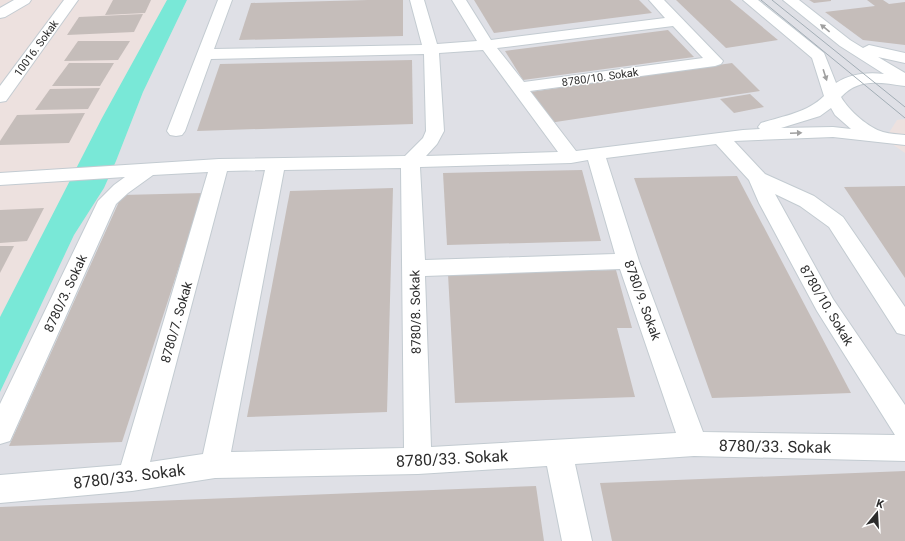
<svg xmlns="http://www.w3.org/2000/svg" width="905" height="541" font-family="Roboto,sans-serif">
<rect width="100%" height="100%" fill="#ede1df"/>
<!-- industrial -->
<polygon fill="#dfe0e6" points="187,0 905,0 905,119 897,120 885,139 905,153 905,541 0,541 0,391 74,235 104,188 116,161 143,92"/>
<!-- water -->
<polygon fill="#79e8d7" points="167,0 187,0 143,92 116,161 104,188 74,235 0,392 0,317 102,118"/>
<!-- building -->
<g fill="#c5bdba">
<polygon points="113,0 151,0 145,13 105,15"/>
<polygon points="368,0 403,0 403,36 239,40 251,3"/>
<polygon points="474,0 639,0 652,13 494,33"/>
<polygon points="676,0 730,0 778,40 726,48"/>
<polygon points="809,0 831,0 831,1 814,3"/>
<polygon points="867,0 883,0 889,4 905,2 905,45 863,40 825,12 875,6"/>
<polygon points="143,14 134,32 67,35 79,17"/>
<polygon points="668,30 694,57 523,80 505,51"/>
<polygon points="78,41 130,41 118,60 64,61"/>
<polygon points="412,60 413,124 197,131 220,64"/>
<polygon points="69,63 114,63 100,86 52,86"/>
<polygon points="732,63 760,91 549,123 530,92"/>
<polygon points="100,88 88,109 35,110 50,89"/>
<polygon points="750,94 764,107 734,113 720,99"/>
<polygon points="85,113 69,143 0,145 0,141 17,115"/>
<polygon points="582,170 601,241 447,245 443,173"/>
<polygon points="737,176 851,393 712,398 634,178"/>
<polygon points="905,186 905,278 844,187"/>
<polygon points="393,188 387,412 247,417 290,191"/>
<polygon points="203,193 122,442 9,446 122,195"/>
<polygon points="44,208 27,241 0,243 0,210"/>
<polygon points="0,246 14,246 0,273"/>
<polygon points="616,270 632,328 617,328 635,397 455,403 448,274"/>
<polygon points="905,471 905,541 612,541 600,483"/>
<polygon points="536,486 544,541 0,541 0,507"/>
</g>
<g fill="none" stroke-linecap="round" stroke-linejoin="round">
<defs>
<g id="minor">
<polygon points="14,0 31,0 29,3 5,17 0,18 0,8"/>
<polygon points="64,0 78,0 6,101 0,102 0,86"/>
<path d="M218,0H232L214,49L422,45L410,0H424L437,44L477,41L452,0H466L491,40L665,18L649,0H664L723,61L721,64L715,66L530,91L576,151L743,130L760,129L758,127L761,123C783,116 807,113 824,96L812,58L743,0H758L824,53L836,83C850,74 867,72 884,74L840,46L783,0H799L850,40L863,48L869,45L905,53V63L878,57L905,73V86C880,83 860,77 841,97C849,111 869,128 883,132C890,134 898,134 905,135V145L833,137L734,141L765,174L814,196L843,217L905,307V335L897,333L829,227L800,206L775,194L833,299L905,405V461L694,456L575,464L592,541H562L547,466L418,474L215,478L132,491L0,503V475L121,465L208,172L153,175L128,193L116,204L10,441L0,444V404L98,201L114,185L125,177L0,185V173L219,159L405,156L423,138L426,131L424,54L211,59L185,131L182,135L176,136L170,135L167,131ZM673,26L703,58L524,82L497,48ZM483,50L558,152L426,156L437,144L444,131L439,53ZM831,108L835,115L851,129L833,127L781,128L820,116ZM716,144L749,180L759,203L817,311L895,435L703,432L639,261L606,158ZM588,160L615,254L425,260L420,167L571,163ZM401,168L404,448L231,452L284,170ZM265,170L203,454L150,462L227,171ZM620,269L676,433L431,447L425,276Z"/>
</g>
</defs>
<!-- minor casing -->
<use href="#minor" stroke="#c3cbd1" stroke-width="2"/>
<!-- minor -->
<use href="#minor" fill="#fff" fill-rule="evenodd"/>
<!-- tram -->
<g stroke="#a2adb5" stroke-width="1">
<polyline points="761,0 905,118"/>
<polyline points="772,0 905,107"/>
</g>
</g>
<!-- one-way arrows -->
<defs><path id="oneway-solid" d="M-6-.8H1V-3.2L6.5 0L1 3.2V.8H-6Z"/></defs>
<g fill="#a0a0a0">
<use href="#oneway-solid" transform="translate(825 28) rotate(-141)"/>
<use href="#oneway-solid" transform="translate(825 75) rotate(72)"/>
<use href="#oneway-solid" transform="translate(796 133) rotate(-2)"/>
</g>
<g text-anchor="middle" stroke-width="3" stroke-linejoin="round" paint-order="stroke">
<!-- far-street labels -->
<g font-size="11" fill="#2c2c2c" stroke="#fff">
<text transform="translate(36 48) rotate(-54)" y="4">10016. Sokak</text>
<text transform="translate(600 77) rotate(-8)" y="4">8780/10. Sokak</text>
</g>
<!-- street labels -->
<g font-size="13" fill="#2c2c2c" stroke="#fff">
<text transform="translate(65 293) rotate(-65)" y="5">8780/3. Sokak</text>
<text transform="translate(643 300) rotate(70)" y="5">8780/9. Sokak</text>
<text transform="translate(827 305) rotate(59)" y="5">8780/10. Sokak</text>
<text transform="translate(415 312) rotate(-91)" y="5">8780/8. Sokak</text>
<text transform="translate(176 322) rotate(-74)" y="5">8780/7. Sokak</text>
</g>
<!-- near-street labels -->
<g font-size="16" fill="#2c2c2c" stroke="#fff">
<text transform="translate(775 446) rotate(1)" y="6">8780/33. Sokak</text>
<text transform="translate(452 458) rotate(-3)" y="6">8780/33. Sokak</text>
<text transform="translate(129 476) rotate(-7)" y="6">8780/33. Sokak</text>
</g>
</g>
<!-- north arrow -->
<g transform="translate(877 513) rotate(18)" stroke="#ffffff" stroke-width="3" paint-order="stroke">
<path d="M0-3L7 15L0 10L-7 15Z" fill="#2c2c2c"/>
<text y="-6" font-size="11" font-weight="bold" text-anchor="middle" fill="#2c2c2c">K</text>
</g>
</svg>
